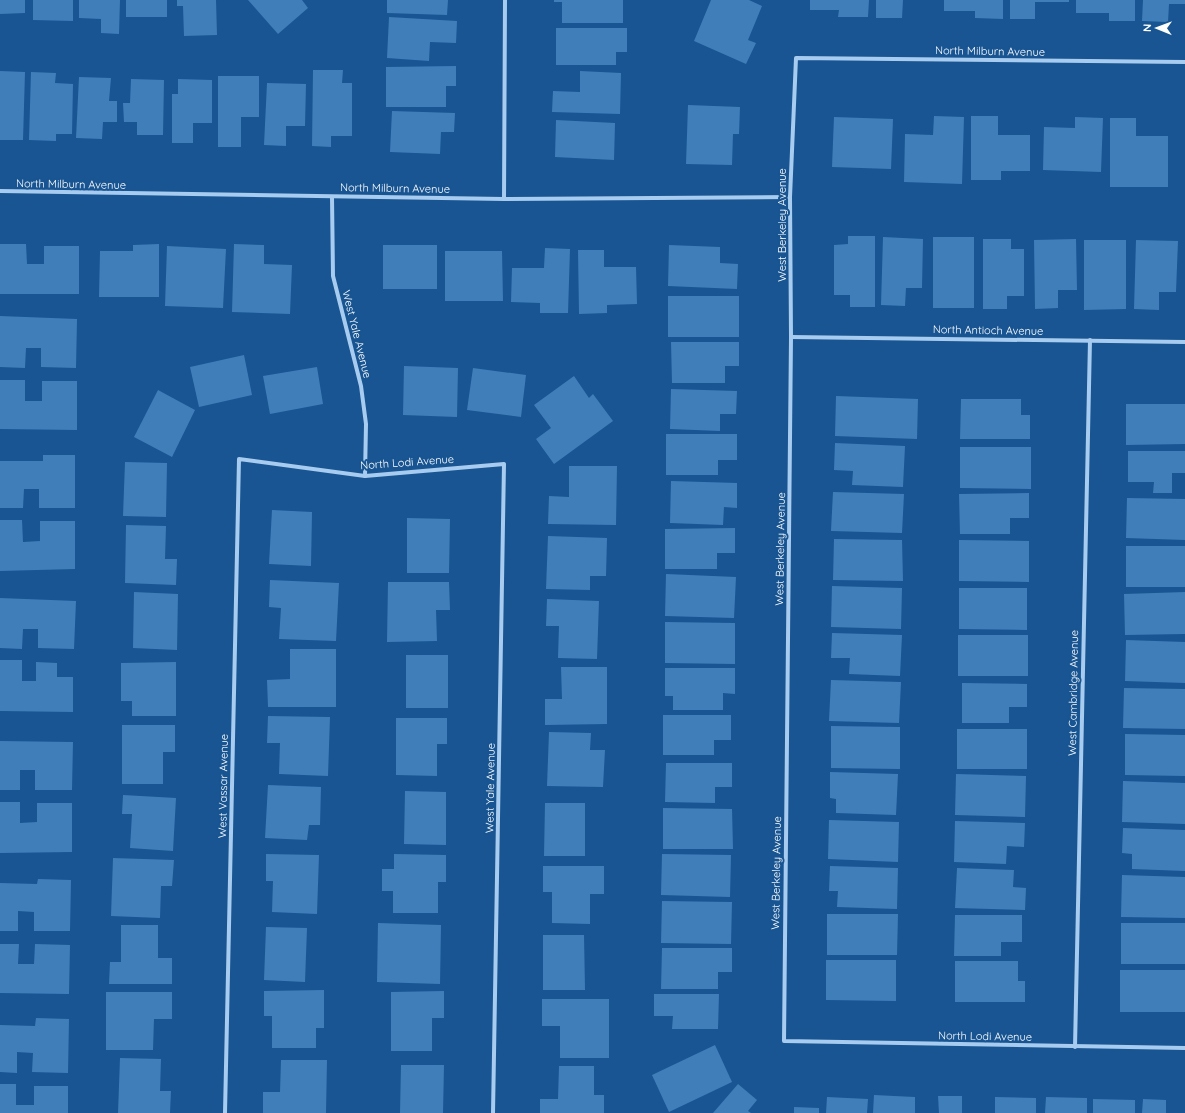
<svg xmlns="http://www.w3.org/2000/svg" width="1185" height="1113" font-family="Quicksand,sans-serif">
<rect width="100%" height="100%" fill="#185592"/>
<!-- building -->
<g fill="#407eba">
<polygon points="0,0 25,0 25,13 0,14"/>
<polygon points="33,0 73,0 73,21 33,20"/>
<polygon points="79,0 120,0 119,34 101,33 101,19 79,18"/>
<rect x="126" y="0" width="41" height="17"/>
<polygon points="177,0 216,0 217,35 184,36 183,6 177,6"/>
<polygon points="248,0 302,0 308,8 278,34"/>
<polygon points="387,0 448,0 447,15 387,13"/>
<polygon points="554,0 623,0 623,23 562,23 562,2 554,2"/>
<polygon points="711,0 749,0 762,6 748,40 756,43 746,64 694,41"/>
<polygon points="810,0 869,0 868,17 838,17 839,10 810,10"/>
<polygon points="876,0 903,0 902,18 876,18"/>
<polygon points="944,0 1003,0 1003,19 975,18 975,11 944,11"/>
<polygon points="1010,0 1069,0 1069,2 1035,2 1035,19 1010,19"/>
<polygon points="1076,0 1135,0 1135,21 1109,21 1109,13 1076,13"/>
<polygon points="1143,0 1185,0 1185,4 1169,4 1168,22 1142,21"/>
<polygon points="389,17 457,21 456,43 430,42 429,61 387,58"/>
<polygon points="556,28 627,28 627,52 616,52 616,65 556,65"/>
<polygon points="456,66 456,86 446,86 446,107 386,107 386,67"/>
<polygon points="313,70 343,70 342,83 352,83 352,136 331,136 331,147 312,146"/>
<polygon points="0,71 25,72 23,140 0,140"/>
<polygon points="580,71 621,73 620,114 552,112 553,91 580,92"/>
<polygon points="31,72 56,73 55,83 73,84 72,134 56,134 56,141 29,140"/>
<polygon points="218,76 259,76 259,117 241,117 241,147 218,147"/>
<polygon points="79,77 111,78 109,101 117,101 117,122 103,122 102,139 76,138"/>
<polygon points="131,79 164,80 163,135 137,135 137,122 124,122 123,103 130,103"/>
<polygon points="178,79 212,80 212,123 193,123 193,143 172,143 172,94 178,94"/>
<polygon points="267,83 306,84 305,126 286,126 286,146 264,145"/>
<polygon points="688,105 740,107 739,134 733,134 732,165 686,164"/>
<polygon points="392,111 455,113 454,132 441,132 440,154 390,152"/>
<polygon points="934,116 964,117 962,184 904,182 905,134 933,135"/>
<polygon points="971,116 998,116 998,135 1030,135 1030,171 1001,171 1001,180 971,180"/>
<polygon points="834,117 893,119 891,169 832,167"/>
<polygon points="1075,117 1103,118 1101,172 1043,170 1044,127 1075,128"/>
<polygon points="1110,118 1136,118 1136,136 1168,136 1168,187 1110,187"/>
<polygon points="556,120 615,123 614,160 555,157"/>
<polygon points="848,236 875,236 875,307 850,307 850,295 834,295 834,245 848,244"/>
<polygon points="883,237 923,239 922,288 906,288 905,306 881,305"/>
<rect x="933" y="237" width="41" height="71"/>
<polygon points="983,239 1011,239 1011,249 1024,249 1024,296 1007,296 1007,309 983,309"/>
<polygon points="1076,239 1077,290 1058,290 1058,308 1035,309 1034,240"/>
<polygon points="1084,240 1126,240 1126,309 1084,310"/>
<polygon points="1136,240 1178,241 1176,292 1159,292 1159,310 1134,309"/>
<polygon points="0,244 26,244 27,264 44,264 44,246 79,246 79,294 0,294"/>
<polygon points="159,244 159,297 99,297 100,251 133,251 133,245"/>
<polygon points="234,244 264,245 264,264 292,265 290,314 232,312"/>
<rect x="383" y="245" width="54" height="44"/>
<polygon points="669,245 720,247 720,263 738,264 737,289 668,286"/>
<polygon points="167,246 226,249 223,308 165,306"/>
<polygon points="545,248 570,249 568,313 540,313 540,303 511,302 512,268 544,268"/>
<polygon points="578,250 604,250 604,267 636,267 637,304 607,305 607,313 579,314"/>
<polygon points="445,251 502,251 503,301 445,301"/>
<rect x="668" y="296" width="71" height="41"/>
<polygon points="0,316 77,319 76,368 41,367 41,348 26,348 25,368 0,367"/>
<polygon points="671,342 739,342 739,366 725,366 725,383 672,383"/>
<polygon points="244,355 252,395 199,407 190,367"/>
<polygon points="404,366 458,368 457,417 403,415"/>
<polygon points="317,367 323,404 270,414 263,376"/>
<polygon points="473,368 526,375 521,417 467,410"/>
<polygon points="574,376 589,398 593,394 613,421 554,464 536,439 551,428 534,405"/>
<polygon points="0,380 25,380 25,401 42,401 42,381 77,381 77,430 0,429"/>
<polygon points="671,389 737,391 736,414 720,414 720,431 670,429"/>
<polygon points="158,390 195,410 172,457 134,437"/>
<polygon points="836,396 918,399 917,439 835,436"/>
<polygon points="961,399 1021,399 1021,415 1030,415 1030,439 960,439"/>
<polygon points="1126,404 1185,404 1185,444 1126,445"/>
<polygon points="666,434 737,434 737,460 718,460 718,475 666,475"/>
<polygon points="835,443 905,446 903,487 852,485 853,471 834,470"/>
<polygon points="960,447 1031,447 1031,489 960,488"/>
<polygon points="1128,451 1185,451 1185,473 1172,473 1172,493 1153,493 1154,482 1128,482"/>
<polygon points="43,455 75,455 75,508 39,508 39,489 24,489 23,508 0,508 0,461 43,461"/>
<polygon points="125,462 167,463 166,517 123,516"/>
<polygon points="569,466 617,466 616,525 548,524 549,496 569,497"/>
<polygon points="671,481 737,483 737,508 724,507 723,525 670,523"/>
<polygon points="833,492 904,494 902,533 831,531"/>
<polygon points="1029,493 1029,518 1010,518 1010,534 960,534 959,494"/>
<polygon points="1127,498 1185,499 1185,540 1126,538"/>
<polygon points="272,510 312,512 311,566 269,564"/>
<polygon points="407,518 450,519 449,573 407,573"/>
<polygon points="0,520 22,520 23,542 40,541 40,521 75,521 75,569 0,571"/>
<polygon points="126,525 166,526 165,559 177,559 176,585 125,583"/>
<polygon points="735,528 735,553 717,553 717,569 665,569 665,529"/>
<polygon points="548,536 607,538 606,576 590,576 590,590 546,589"/>
<polygon points="834,539 902,540 903,581 833,580"/>
<polygon points="959,540 1029,541 1029,582 959,581"/>
<rect x="1126" y="546" width="59" height="41"/>
<polygon points="666,574 736,577 734,618 665,616"/>
<polygon points="270,580 339,583 336,641 279,639 281,608 269,607"/>
<polygon points="388,582 449,582 450,610 436,610 437,641 387,642"/>
<polygon points="832,586 902,588 901,629 831,627"/>
<polygon points="959,588 1027,588 1027,630 959,629"/>
<polygon points="134,592 178,594 177,650 133,648"/>
<polygon points="1185,592 1185,634 1125,635 1124,594"/>
<polygon points="0,598 76,601 74,649 38,648 38,629 23,629 22,649 0,648"/>
<polygon points="547,599 599,601 597,659 558,658 559,626 546,626"/>
<polygon points="665,622 735,623 735,664 665,663"/>
<polygon points="832,633 902,635 900,676 849,674 850,658 831,658"/>
<rect x="958" y="635" width="70" height="41"/>
<polygon points="1126,640 1185,642 1185,683 1125,681"/>
<polygon points="290,649 336,649 336,707 268,707 267,680 290,679"/>
<rect x="406" y="655" width="42" height="53"/>
<polygon points="0,660 22,660 22,681 36,681 36,662 57,663 57,677 73,677 73,712 0,711"/>
<polygon points="176,662 176,716 132,716 132,701 121,701 121,663"/>
<polygon points="561,667 607,667 607,724 545,725 545,699 562,699"/>
<polygon points="665,668 735,668 735,694 723,693 723,710 673,710 673,696 665,696"/>
<polygon points="831,680 901,682 899,723 829,721"/>
<polygon points="962,683 1027,684 1027,707 1009,707 1009,723 962,723"/>
<polygon points="1124,688 1185,689 1185,729 1123,728"/>
<polygon points="663,715 731,715 731,740 714,740 714,755 663,755"/>
<polygon points="268,716 330,717 328,776 279,774 280,743 267,743"/>
<polygon points="396,718 447,718 447,744 437,744 437,776 396,775"/>
<polygon points="122,725 175,725 175,752 163,752 163,784 122,784"/>
<polygon points="831,726 900,727 900,769 831,768"/>
<rect x="957" y="729" width="70" height="40"/>
<polygon points="549,732 591,733 590,750 605,750 603,787 547,786"/>
<polygon points="1125,734 1185,735 1185,776 1125,775"/>
<polygon points="0,741 73,742 72,790 35,790 35,770 20,770 20,790 0,790"/>
<polygon points="666,763 732,763 732,787 715,787 715,803 665,802"/>
<polygon points="830,772 898,774 896,815 836,813 836,799 830,798"/>
<polygon points="956,774 1026,776 1025,817 955,815"/>
<polygon points="1123,781 1185,783 1185,824 1122,822"/>
<polygon points="268,785 321,787 320,825 309,825 307,840 265,838"/>
<polygon points="405,791 446,792 446,845 404,844"/>
<polygon points="123,795 176,798 173,851 130,848 132,814 122,814"/>
<polygon points="0,802 20,802 20,823 37,822 37,803 72,803 72,852 0,853"/>
<polygon points="545,803 585,803 585,856 544,856"/>
<polygon points="663,808 732,809 733,849 663,849"/>
<polygon points="829,820 899,822 898,862 828,859"/>
<polygon points="955,821 1025,823 1024,847 1007,846 1006,864 954,862"/>
<polygon points="1123,828 1185,830 1185,871 1132,869 1132,854 1122,853"/>
<polygon points="266,854 319,855 317,914 272,912 273,881 266,881"/>
<polygon points="394,854 446,855 446,882 438,882 438,913 393,913 393,891 382,891 382,869 394,869"/>
<polygon points="662,854 731,855 730,897 661,895"/>
<polygon points="113,858 174,860 172,886 161,886 160,918 111,916"/>
<polygon points="543,866 604,866 604,894 590,894 590,924 552,923 552,892 543,892"/>
<polygon points="830,866 898,868 897,909 837,907 838,891 829,891"/>
<polygon points="957,868 1014,870 1013,887 1026,888 1025,910 955,908"/>
<polygon points="1122,875 1185,877 1185,918 1121,917"/>
<polygon points="38,879 71,880 70,931 34,931 34,912 18,911 18,931 0,931 0,883 37,884"/>
<polygon points="662,901 732,902 731,944 661,943"/>
<polygon points="827,914 898,914 897,955 827,955"/>
<polygon points="955,915 1022,915 1022,942 1001,942 1001,956 954,956"/>
<polygon points="378,923 441,925 440,984 377,982"/>
<rect x="1121" y="923" width="64" height="41"/>
<polygon points="121,925 158,925 158,958 172,958 172,984 109,984 110,962 121,962"/>
<polygon points="266,927 307,928 305,982 264,980"/>
<polygon points="543,935 584,935 585,990 543,990"/>
<polygon points="0,944 19,944 18,964 34,964 35,944 70,945 69,994 0,993"/>
<polygon points="662,948 732,948 732,972 718,972 718,989 661,989"/>
<polygon points="826,960 896,960 896,1001 826,1000"/>
<polygon points="955,961 1018,961 1018,981 1025,981 1025,1002 955,1002"/>
<rect x="1120" y="970" width="65" height="42"/>
<polygon points="324,990 324,1028 316,1028 316,1048 272,1048 272,1016 264,1016 264,991"/>
<polygon points="444,991 444,1018 432,1018 432,1051 391,1051 391,992"/>
<polygon points="106,992 172,992 172,1019 154,1019 153,1050 106,1050"/>
<polygon points="654,994 719,994 718,1029 672,1029 673,1016 654,1016"/>
<polygon points="542,999 609,999 609,1058 560,1058 560,1026 542,1026"/>
<polygon points="36,1018 69,1019 68,1073 32,1072 33,1053 17,1052 17,1073 0,1072 0,1025 35,1026"/>
<polygon points="715,1045 732,1082 669,1112 652,1075"/>
<polygon points="120,1058 161,1059 160,1091 171,1091 170,1113 118,1113"/>
<polygon points="281,1060 327,1060 326,1113 263,1113 263,1092 280,1092"/>
<polygon points="401,1065 444,1065 443,1113 400,1113"/>
<polygon points="559,1066 594,1066 594,1095 604,1095 604,1113 540,1113 540,1099 558,1099"/>
<polygon points="0,1084 16,1084 16,1105 34,1105 34,1086 68,1086 68,1113 0,1113"/>
<polygon points="738,1084 757,1100 748,1111 751,1113 713,1113"/>
<polygon points="874,1095 915,1097 915,1113 873,1113"/>
<polygon points="938,1096 962,1096 962,1113 939,1113"/>
<polygon points="827,1097 868,1099 867,1113 826,1113"/>
<polygon points="995,1097 1036,1098 1036,1113 995,1113"/>
<polygon points="1046,1097 1087,1098 1087,1113 1045,1113"/>
<polygon points="1093,1099 1135,1100 1135,1113 1093,1113"/>
<polygon points="1143,1099 1166,1100 1166,1113 1142,1113"/>
<polygon points="794,1107 819,1108 819,1113 794,1113"/>
</g>
<g fill="none" stroke-linecap="round" stroke-linejoin="round">
<!-- street -->
<g stroke="#a7ccf0" stroke-width="4">
<polyline points="1185,62 796,58 790,197 791,337 784,1041 1185,1048"/>
<polyline points="0,191 504,199 790,197"/>
<polyline points="332,197 333,276 361,386 366,424 365,476"/>
<polyline points="504,199 505,0"/>
<polyline points="791,337 1185,342"/>
<polyline points="1075,1047 1090,340"/>
<polyline points="225,1113 239,459 365,476 504,464 493,1113"/>
</g>
</g>
<g text-anchor="middle" stroke-width="4" stroke-linejoin="round" paint-order="stroke">
<!-- street labels -->
<g font-size="11" fill="#fff" stroke="#185592">
<text transform="translate(990 51) rotate(1)" y="4">North Milburn Avenue</text>
<text transform="translate(71 184) rotate(1)" y="4">North Milburn Avenue</text>
<text transform="translate(395 188) rotate(1)" y="4">North Milburn Avenue</text>
<text transform="translate(782 225) rotate(-90)" y="4">West Berkeley Avenue</text>
<text transform="translate(988 330) rotate(1)" y="4">North Antioch Avenue</text>
<text transform="translate(357 334) rotate(76)" y="4">West Yale Avenue</text>
<text transform="translate(407 462) rotate(-4)" y="4">North Lodi Avenue</text>
<text transform="translate(780 549) rotate(-89)" y="4">West Berkeley Avenue</text>
<text transform="translate(1073 693) rotate(-89)" y="4">West Cambridge Avenue</text>
<text transform="translate(223 786) rotate(-89)" y="4">West Vassar Avenue</text>
<text transform="translate(490 788) rotate(-89)" y="4">West Yale Avenue</text>
<text transform="translate(776 873) rotate(-89)" y="4">West Berkeley Avenue</text>
<text transform="translate(985 1036) rotate(1)" y="4">North Lodi Avenue</text>
</g>
</g>
<!-- north arrow -->
<g transform="translate(1157 28) rotate(271)" stroke="#185592" stroke-width="3" paint-order="stroke">
<path d="M0-3L7 15L0 10L-7 15Z" fill="#ffffff"/>
<text y="-6" font-size="11" font-weight="bold" text-anchor="middle" fill="#ffffff">N</text>
</g>
</svg>
